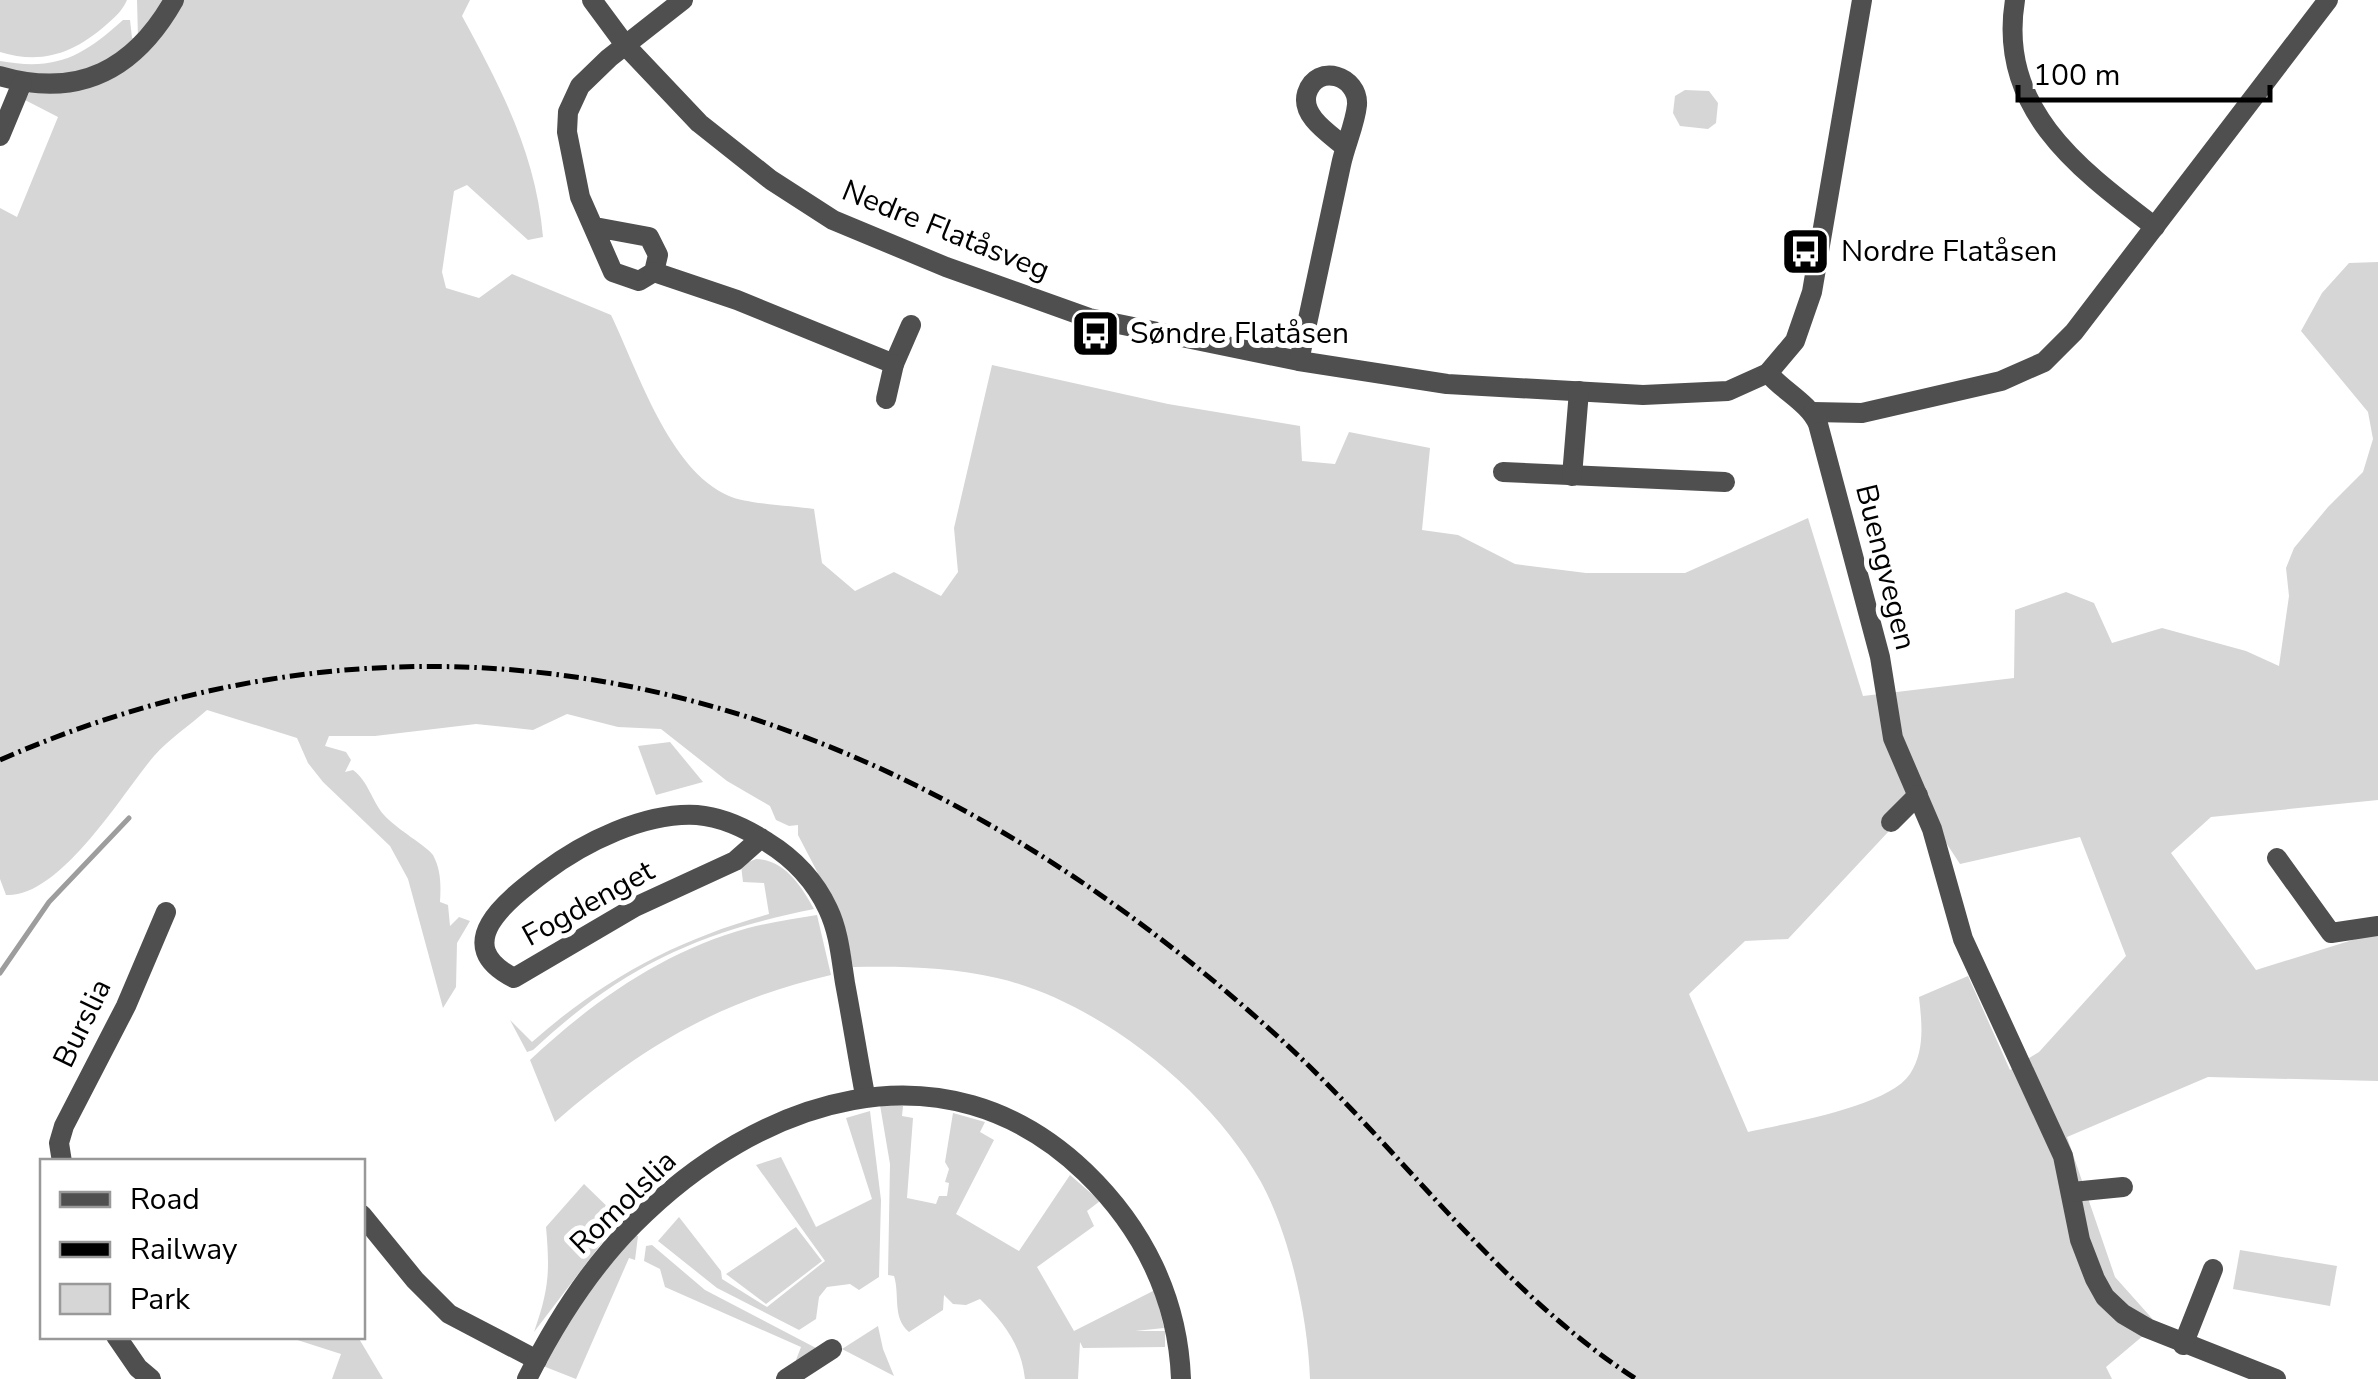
<svg xmlns="http://www.w3.org/2000/svg" width="2378" height="1379" font-family="'Nunito Sans',sans-serif">
<rect width="100%" height="100%" fill="#fff"/>
<!-- green -->
<g fill="#d6d6d6" fill-rule="evenodd">
<path d="M0,0H127C122,11 115,17 106,25C74,53 42,65 0,52Z"/>
<path d="M137,0H167C133,60 68,94 0,70V61C56,71 82,57 123,20H130L132,38H138Z"/>
<path d="M183,0H470L462,16C501,88 536,154 543,237L528,240L467,185L454,191L442,272L446,288L479,298L512,274L611,315C638,371 669,470 729,496C747,504 793,506 814,509L822,563L855,591L894,572L941,596L958,572L954,528L992,365L1168,404L1300,426L1302,461L1335,464L1349,432L1430,448L1422,530L1458,535L1515,564L1586,573H1685L1808,518L1863,696L2014,678L2015,610L2066,592L2094,603L2112,643L2162,628L2246,651L2279,666L2289,596L2286,568L2294,548L2328,507L2363,472L2373,439L2368,412L2301,331L2322,293L2349,263L2378,262V800L2211,817L2171,853L2256,970L2378,932V1081L2208,1077L2067,1137L2115,1277L2157,1324L2106,1367L2112,1379H1310C1308,1318 1290,1235 1261,1182C1211,1091 1098,1001 997,978C950,967 901,966 853,967L847,937L834,904L798,835V825L789,826L776,820L770,806L727,781L661,729L618,727L567,714L533,730L476,724L375,736H329L325,746L346,752L351,760L345,772L353,770C369,782 371,800 384,815C395,828 428,847 433,855C441,870 441,885 440,902L448,905L450,926L459,917L470,921L457,943L456,987L443,1008L408,879L390,846L323,782L308,763L297,738L207,710C190,725 169,739 154,756C122,794 60,898 6,895L0,879V208L17,217L58,117L25,100L31,90L92,84ZM1918,800L1960,864L2080,837L2126,956L2039,1052L2010,1070L1968,976L1919,997C1922,1024 1925,1051 1910,1074C1888,1107 1787,1123 1748,1132L1689,994L1745,941L1788,939Z"/>
<polygon points="1685,90 1709,91 1718,103 1716,123 1708,129 1680,126 1673,113 1675,96"/>
<polygon points="670,742 703,782 656,795 638,746"/>
<path d="M756,859C785,860 801,886 814,909C696,933 622,967 533,1050L527,1052L510,1020L532,1042C603,979 678,939 769,914L764,883L743,882L741,865Z"/>
<path d="M817,915L831,975C719,1001 641,1047 555,1122L530,1060C593,1001 664,951 748,928C771,922 794,919 817,915Z"/>
<path d="M880,1105L903,1106L902,1116L913,1118L907,1198L936,1204L939,1196H947L949,1183L945,1182L949,1169L945,1162L953,1113L985,1122L980,1132L994,1140L956,1214L1019,1251L1070,1175L1100,1201L1087,1211L1094,1226L1037,1267L1074,1331L1155,1290L1164,1328L1135,1331H1165V1347L1083,1348L1080,1342L1078,1379H1025C1021,1344 1004,1323 980,1299L966,1305L953,1304L944,1295L943,1310L909,1332C892,1318 900,1295 894,1276L888,1275L890,1164Z"/>
<polygon points="870,1111 881,1200 879,1277 859,1290 850,1284 827,1287 819,1297 816,1319 799,1330 717,1288 658,1241 679,1217 721,1271 722,1279 767,1307 825,1261 756,1165 781,1157 816,1227 872,1199 846,1118"/>
<path d="M584,1184L617,1216V1223L534,1332C549,1289 550,1272 546,1227Z"/>
<polygon points="796,1227 822,1261 766,1304 726,1274"/>
<polygon points="632,1234 638,1236 635,1260 629,1258 576,1379 543,1366 576,1307"/>
<polygon points="652,1245 705,1290 816,1348 801,1362 796,1360 801,1347 665,1287 660,1269 644,1261 646,1246"/>
<polygon points="2240,1250 2337,1266 2330,1306 2233,1289"/>
<polygon points="878,1326 883,1349 894,1376 842,1349"/>
<polygon points="288,1337 358,1337 383,1379 332,1379 341,1354"/>
</g>
<g fill="none" stroke-linecap="round" stroke-linejoin="round">
<!-- stream -->
<polyline stroke="#9d9d9d" stroke-width="5" points="0,973 49,902 129,818"/>
<!-- minor -->
<g stroke="#4f4f4f" stroke-width="20">
<polyline points="592,0 626,46 699,123 771,180 833,220 946,267 1089,318 1299,361 1447,384 1643,395 1728,391 1768,373 1795,341 1812,292 1862,0"/>
<path d="M2015,0C1997,109 2079,169 2155,227"/>
<path d="M0,76C79,99 135,69 174,0"/>
<polyline points="0,136 22,83"/>
<polyline points="595,227 649,237 658,255 654,272 639,281 613,272 580,197 567,132 568,112 580,86 609,58 683,0"/>
<polyline points="654,272 737,300 894,364 911,325"/>
<path d="M1299,361C1313,296 1327,230 1341,165C1345,145 1355,125 1357,105C1359,76 1317,62 1307,93C1300,116 1330,134 1345,147"/>
<path d="M1768,373C1783,391 1809,403 1818,424L1880,657L1893,738L1932,829L1963,939L2063,1156L2080,1240L2095,1279L2105,1297L2123,1314L2147,1328L2276,1379"/>
<polyline points="886,399 894,364"/>
<polyline points="1813,412 1862,413 2001,381 2044,362 2074,332 2328,0"/>
<polyline points="1503,472 1725,482"/>
<polyline points="1572,476 1579,391"/>
<polyline points="1891,822 1918,795"/>
<path d="M761,838L735,861L635,907L514,978C449,945 506,901 543,873C584,842 645,812 697,815C722,817 747,829 767,842C793,858 815,881 828,909C839,932 841,958 845,983C852,1020 858,1058 865,1095"/>
<polyline points="2277,858 2331,933 2378,926"/>
<polyline points="62,1162 59,1143 64,1126 126,1006 166,912"/>
<polyline points="2072,1192 2123,1187"/>
<polyline points="362,1215 415,1280 449,1314 537,1360"/>
<polyline points="116,1336 138,1368 151,1379"/>
<polyline points="2183,1345 2213,1269"/>
<path d="M527,1379C555,1323 590,1268 634,1224C758,1099 943,1036 1085,1172C1143,1228 1178,1298 1181,1379"/>
<polyline points="786,1379 832,1349"/>
</g>
<!-- rail -->
<path stroke="#000" stroke-width="5" stroke-dasharray="15 5 2.5 5" stroke-linecap="butt" d="M0,760C474,552 922,710 1287,1045C1404,1154 1500,1291 1636,1379"/>
</g>
<!-- icons -->
<defs>
<symbol id="bus-square" viewBox="-11 -11 22 22"><rect x="-9" y="-9" width="18" height="18" rx="4" fill="#000" stroke="#fff"/><path d="M-5-6H5V4H4V6H2V4H-2V6H-4V4H-5ZM-3.5-4V0h7V-4ZM-3.5 1.2v1.5H-2V1.2ZM2 1.2v1.5H3.5V1.2Z" fill="#fff"/></symbol>
</defs>
<g fill-rule="evenodd">
<use href="#bus-square" x="1778" y="224" width="55" height="55"/>
<use href="#bus-square" x="1068" y="306" width="55" height="55"/>
</g>
<g text-anchor="middle" stroke-width="10" stroke-linejoin="round" paint-order="stroke">
<!-- street labels -->
<g font-size="30" fill="#000" stroke="#fff">
<text transform="translate(946 230) rotate(22)" y="10">Nedre Flatåsveg</text>
<text transform="translate(1886 567) rotate(76)" y="10">Buengvegen</text>
<text transform="translate(588 903) rotate(-29)" y="10">Fogdenget</text>
<text transform="translate(82 1023) rotate(-64)" y="10">Burslia</text>
<text transform="translate(623 1202) rotate(-44)" y="10">Romolslia</text>
</g>
<!-- poi labels -->
<g font-size="30" fill="#000" stroke="#fff" text-anchor="start">
<text x="1841" y="261">Nordre Flatåsen</text>
<text x="1130" y="343">Søndre Flatåsen</text>
</g>
</g>
<!-- legend -->
<rect x="40" y="1159" width="325" height="180" fill="#ffffff" stroke="#999999" stroke-width="2.5"/>
<rect x="60" y="1192" width="50" height="15" fill="#4f4f4f" stroke="#999999" stroke-width="2.5"/>
<text x="130" y="1209" font-size="30" fill="#000000">Road</text>
<rect x="60" y="1242" width="50" height="15" fill="#000000" stroke="#999999" stroke-width="2.5"/>
<text x="130" y="1259" font-size="30" fill="#000000">Railway</text>
<rect x="60" y="1284" width="50" height="30" fill="#d6d6d6" stroke="#999999" stroke-width="2.5"/>
<text x="130" y="1309" font-size="30" fill="#000000">Park</text>
<!-- scale -->
<path d="M2018 85v15h252v-15" fill="none" stroke="#000000" stroke-width="5"/>
<text x="2033" y="85" font-size="30" fill="#000000" stroke="#ffffff" stroke-width="8" paint-order="stroke">100 m</text>
</svg>
